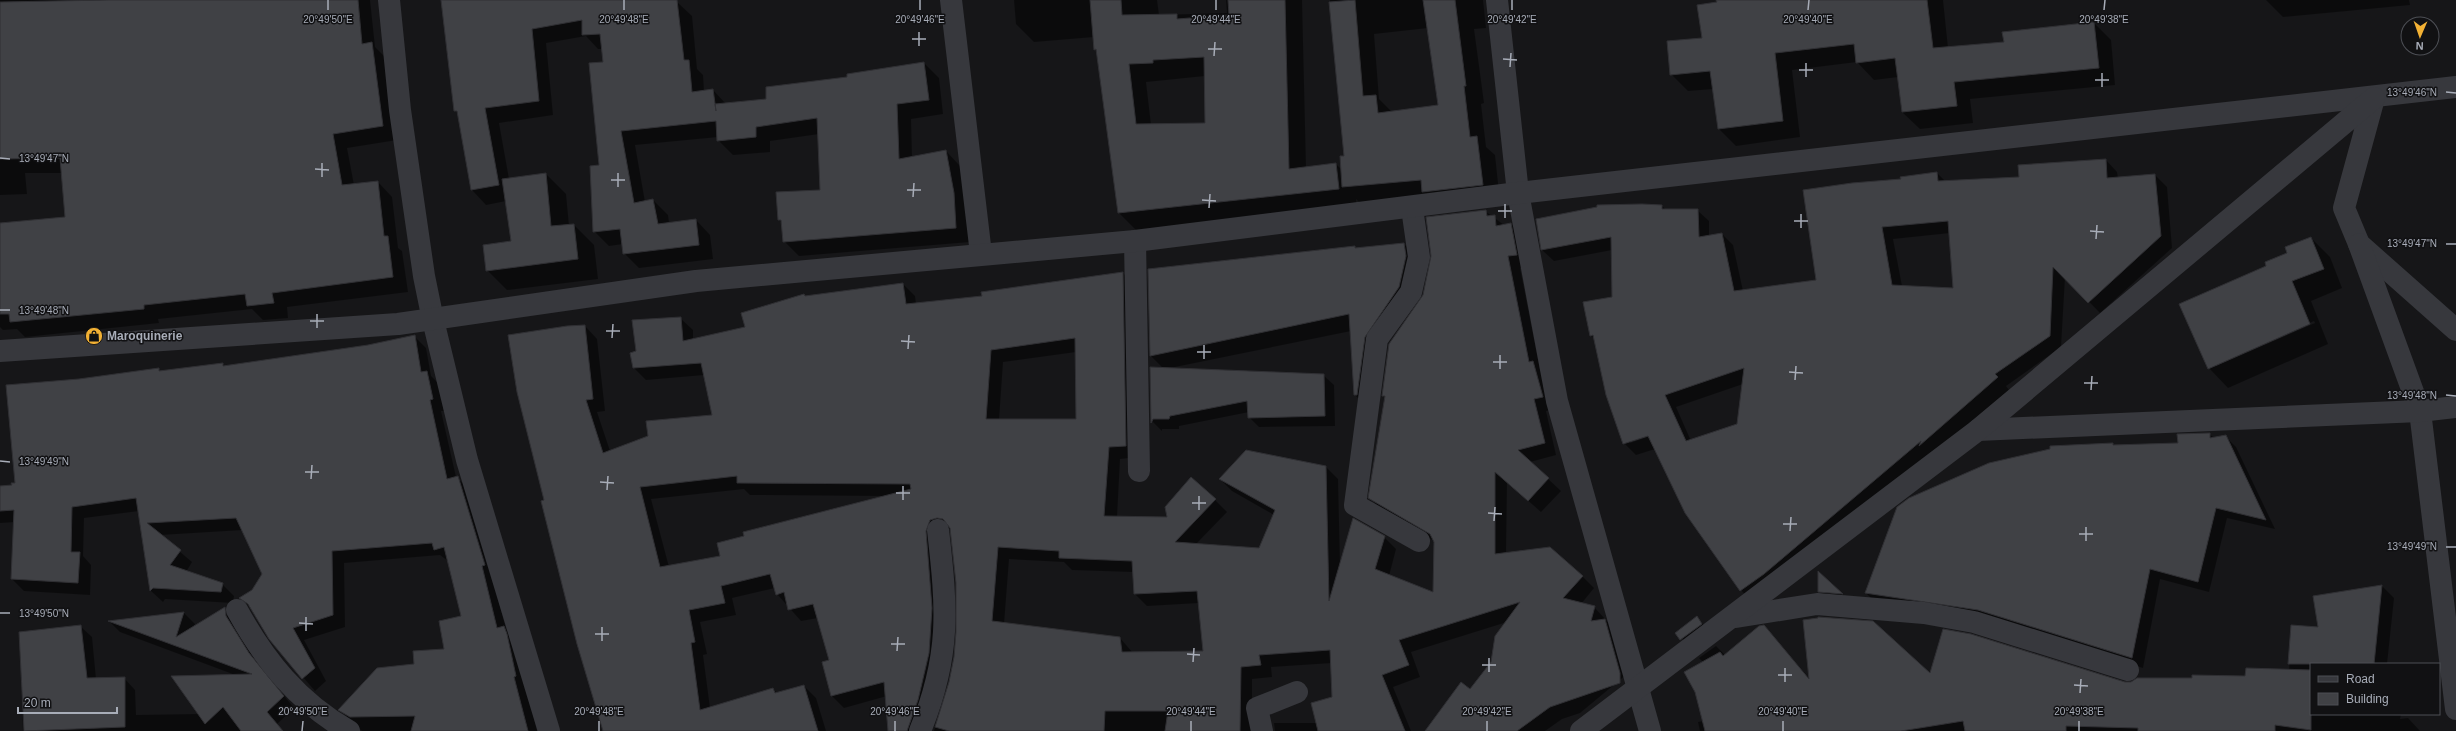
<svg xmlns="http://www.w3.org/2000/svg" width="2456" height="731" font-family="Helvetica,sans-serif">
<rect width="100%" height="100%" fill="#161618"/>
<!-- shadow -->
<g fill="#0007" fill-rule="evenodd">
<polygon points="0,0 370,0 375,47 386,58 397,140 347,148 354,185 378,182 392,197 398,248 402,251 408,292 287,307 288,318 263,320 252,309 158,319 159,323 25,337 17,329 3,330 0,327 0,273 66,218 62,173 25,173 27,194 0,195"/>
<polygon points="442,0 677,2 692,16 697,69 703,75 704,91 713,90 726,104 767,100 849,78 924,63 939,78 943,114 911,119 912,157 946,151 960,166 970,242 799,256 784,241 783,224 779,220 821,191 819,134 770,141 770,152 733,155 718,140 718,137 635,145 645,202 653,200 668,215 669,223 696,220 710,235 713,259 639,268 624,253 623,244 609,246 594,231 604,62 602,49 598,49 586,36 546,43 553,115 499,123 509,179 546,174 566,194 569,226 574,225 594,245 598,279 507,290 487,270 512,242 506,201 486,205 472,190 459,114 455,111"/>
<path d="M1014,0H1157L1159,15L1227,13L1226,0H1302L1306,168L1336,164L1342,170L1345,157L1330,0H1483L1486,28L1474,29L1484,103L1481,104L1486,147L1495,155L1500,202L1361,204L1356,199L1357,206L1137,231L1119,213L1094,37L1034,42L1016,24ZM1428,28L1439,106L1392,112L1379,99L1374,34ZM1205,76L1206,124L1151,125L1146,82Z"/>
<polygon points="1717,0 1943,0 1948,48 2005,43 2094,23 2111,40 2115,85 1970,99 1973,123 1920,129 1902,112 1898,77 1874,80 1857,62 1792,70 1800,137 1736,146 1719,129 1713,89 1688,91 1671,74 1703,39"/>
<polygon points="2266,0 2409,0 2410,5 2283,17"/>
<path d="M2106,160L2117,172L2118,178L2155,175L2167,187L2172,248L2100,313L2065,277L2061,347L2006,386L2009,390L1932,457L1752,602L1741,590L1655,449L1636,455L1624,443L1595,340L1591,335L1613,297L1612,250L1554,261L1542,250L1662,206L1666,210H1697L1709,221V236L1722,234L1733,245L1743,291L1818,281L1902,180L1937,173L1945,181L2020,178ZM1950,233L1954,289L1902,286L1893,239ZM1743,384L1738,424L1691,441L1676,407ZM1652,433L1653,435L1630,443V441Z"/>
<path d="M1485,211L1504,225L1511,224L1523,236L1528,267L1520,268L1540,370L1555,409L1546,411L1556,455L1530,462L1561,491L1541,512L1507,482L1506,553L1582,576L1594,588L1581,604L1594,607L1617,632L1627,674L1580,713L1562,719L1545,731H1465L1507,622L1411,652L1420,677L1393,687L1411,731H1275L1274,723H1317L1333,698L1332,663L1271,667L1272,677L1252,679V728L1254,731H934L950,682L955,656L958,608L952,530L949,529L943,598L923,731H889L887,696L844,708L832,696L831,660L818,618L801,621L777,594L775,588L732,598L736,615L700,622L707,654L703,655L710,708L773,689L777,693L804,686L816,698L826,731H604L545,501L585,326L597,339L605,411L597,412L610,451L713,416L704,375L646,380L634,368L637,352L680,318L693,330V339L747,327L806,297L903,284L915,296L916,304L983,297L1123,273L1135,285L1138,457L1120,459L1117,517L1168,518L1215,500L1227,512L1196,544L1259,549L1274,515L1232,491L1220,479L1326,467L1338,479L1340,565L1384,537L1396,549L1389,576L1434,594V541L1382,510L1370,498L1385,398L1383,396ZM1076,352L1077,420H999L1003,362ZM744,489L750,495L885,496L722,556L669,567L651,499ZM1009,559L1064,562L1072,570L1133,572L1135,594L1147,606L1199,603L1204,652L1133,653L1120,638L1004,624Z"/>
<path d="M2311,238L2330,257L2342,288L2311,301L2328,344L2228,388L2209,368L2268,266ZM2314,321L2315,323L2216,366V364Z"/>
<polygon points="1404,244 1418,258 1379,351 1369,409 1355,395 1351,331 1170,368 1323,375 1334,385 1335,426 1259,427 1249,417 1249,412 1179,426 1179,429 1162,429 1162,431 1153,422 1151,368 1164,369 1150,355 1354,247 1356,249"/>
<polygon points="414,336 426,348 431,376 439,384 444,411 441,411 456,477 469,489 506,629 516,639 537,731 362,731 340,710 445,650 462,617 448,561 440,555 344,563 345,627 304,640 326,681 315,691 270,639 253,610 241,598 253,591 264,574 243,530 160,535 192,562 186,572 222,584 234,596 233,603 165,599 163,602 151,591 139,511 84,518 83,556 91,565 90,595 24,591 12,579 15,522 0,523 0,487 13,486 16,484 79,380 158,369 161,372 223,364 225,366 368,346"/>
<polygon points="2209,434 2214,438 2225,436 2236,447 2275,529 2227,518 2209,592 2160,579 2143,668 1989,620 1877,604 1866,593 2113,444 2116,446 2179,444"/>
<polygon points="1819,573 1842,594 1849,601 1827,599 1819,591"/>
<polygon points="2382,586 2394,598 2387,664 2311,664 2311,714 2401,714 2400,719 2408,718 2420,731 1700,731 1698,722 1704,721 1703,662 1699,658 1716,646 1725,655 1763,626 1811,680 1931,675 2125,683 2246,677 2289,671 2292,626 2319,628 2314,597"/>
<polygon points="225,608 236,619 260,666 294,708 277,724 283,731 23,731 20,633 80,626 92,637 96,679 124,678 135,690 136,715 199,714 238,676 120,632 110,622 184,613 195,624 194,627"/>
<polygon points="1697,618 1705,626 1690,647 1677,633"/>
</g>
<!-- building -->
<g fill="#404145" stroke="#303034" fill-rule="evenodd">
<polygon points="108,0 358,0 362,44 372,42 383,126 333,134 342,185 378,181 384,236 388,236 393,277 272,293 274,303 247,306 245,294 144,305 144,309 10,322 9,314 0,314 0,223 65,217 60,158 0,159 0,2"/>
<polygon points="441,0 677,0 684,60 689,60 692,92 713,89 716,111 715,104 766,99 766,87 847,77 847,74 924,62 929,100 897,104 899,159 946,150 954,193 956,228 783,242 781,220 778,220 776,192 820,190 817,118 756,127 756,137 717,141 716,121 621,131 634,203 653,199 658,224 696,219 699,245 623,254 620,229 593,232 590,166 599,165 589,63 603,62 600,34 582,35 582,20 532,29 539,101 485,108 499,185 471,190 457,111 454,111"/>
<path d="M1090,0H1121L1122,15L1177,14V19L1229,15L1228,0H1285L1289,169L1336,163L1339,189L1118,213L1096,49L1094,50ZM1204,57L1205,123L1136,124L1129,64L1153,63V60Z"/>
<polygon points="1355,0 1363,96 1376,95 1378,113 1438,105 1423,0 1455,0 1466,86 1464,86 1470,137 1477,136 1483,185 1422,192 1421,180 1342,187 1340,156 1344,156 1329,2"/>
<polygon points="1716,0 1927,0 1933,48 2004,42 2002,32 2094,22 2099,68 1954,82 1957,106 1902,112 1895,58 1856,63 1854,44 1775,53 1783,121 1718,129 1710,71 1670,75 1667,41 1702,38 1697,5 1717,2"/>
<path d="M2106,159L2107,178L2155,174L2161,236L2088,303L2053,267L2050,336L1995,374L1998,377L1919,446L1921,441L1764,574L1740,591L1685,513L1648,436L1623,444L1606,395L1593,335L1590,336L1583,302L1612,297L1611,237L1541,250L1536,219L1597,207V205L1642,204L1662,205V209H1698L1699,237L1722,233L1734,291L1816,280L1803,190L1852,183L1901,179L1900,177L1937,172L1938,181L2019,177L2018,165ZM1948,221L1953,288L1892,285L1882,227ZM1744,368L1737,424L1686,441L1665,395Z"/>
<polygon points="546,173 551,226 574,224 578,259 486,271 483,245 511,241 502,179"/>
<path d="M1486,210L1487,216L1495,215L1496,226L1511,223L1517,255L1508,256L1529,362L1533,361L1543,397L1534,399L1545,443L1518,450L1549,478L1528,501L1495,472V554L1550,547L1583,576L1563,598L1595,606L1591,621L1605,619L1620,673V683L1550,707L1517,731H1425L1461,682L1470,689L1491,662L1495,636L1520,602L1399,640L1409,665L1382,675L1405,731H1318L1311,703L1332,697L1330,650L1259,655L1261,665L1241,667L1240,731H1165L1168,711H1105L1104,731H949L935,727L949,682L954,657L956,632V583L950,528L943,519L937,518L930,520L926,531L932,608L929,653L918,700L907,731H888L884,682L831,696L822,662L829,660L813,604L788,610L784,592L776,595L770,574L721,586L725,603L689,610L695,642L691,643L700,710L773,688L775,693L804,685L818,731H603L577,644L541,501L544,500L517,392L508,335L567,326L585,325L593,399L586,400L603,453L648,436L646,421L712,415L701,363L633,368L630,353L636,351L632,320L681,317L683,341L745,327L741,313L804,294L805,296L903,283L906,304L982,296L981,292L1123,272L1126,446L1109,447L1104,516L1167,517L1165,507L1191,477L1216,499L1175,542L1259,548L1275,510L1219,479L1246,450L1326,466L1329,601L1353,518L1385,536L1375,569L1433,592L1434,542L1430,534L1368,498L1385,396H1382L1389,344L1423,295L1431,256L1426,217ZM1075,338L1076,419H986L991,350ZM737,476V483L910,484L911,489L743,532L744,536L717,543L720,556L660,567L640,487ZM998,547L1059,551V558L1132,561L1134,594L1197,591L1203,651L1122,652L1120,637L992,621Z"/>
<polygon points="2311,237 2324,269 2292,281 2310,324 2208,369 2179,304 2266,266 2265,262 2287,253 2285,247"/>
<polygon points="1404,243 1406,256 1399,287 1365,337 1357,395 1354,395 1349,314 1150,356 1148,269 1355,246 1355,248"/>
<polygon points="415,335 421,372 427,371 433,399 430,400 447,479 458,476 485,565 482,566 497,628 504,626 507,634 516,676 514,677 528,731 411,731 415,716 350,717 338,710 377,668 414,664 413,651 444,649 439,621 461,616 444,547 434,550 432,543 332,551 333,615 293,628 315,668 302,679 269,639 248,604 239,598 252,590 262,574 236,518 147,523 181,550 170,565 223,583 221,592 153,588 150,591 136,498 72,507 71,552 80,552 78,583 11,579 14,510 0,511 0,486 12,485 11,483 15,483 6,385 79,379 159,368 159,371 223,363 223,366 368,345"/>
<polygon points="1150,367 1324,374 1325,416 1248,418 1247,401 1170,416 1169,419 1153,419 1151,423"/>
<polygon points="2210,433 2210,438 2226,435 2266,520 2216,508 2198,582 2150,569 2132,658 1978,610 1865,593 1897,507 1909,498 1989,463 2050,449 2050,446 2113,443 2113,445 2178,443 2177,434"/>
<polygon points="1818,571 1843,594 1818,592"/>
<polygon points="2382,585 2374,664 2288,664 2291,625 2318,627 2313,596"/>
<polygon points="225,607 226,616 249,653 284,696 267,712 283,731 241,731 223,707 205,724 171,676 252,674 108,621 184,612 176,637"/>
<polygon points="1697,616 1702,624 1680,640 1675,633"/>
<polygon points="1818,617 1873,621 1930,673 1943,629 1971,634 2125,682 2131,682 2137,678 2192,678 2192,675 2245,676 2246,668 2311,670 2311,730 2275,725 2275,731 2138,731 2138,728 2066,726 2066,731 1965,731 1963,721 1901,731 1705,731 1695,692 1684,672 1720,652 1723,656 1759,626 1764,625 1809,679 1803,620 1818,618"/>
<polygon points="81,625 87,678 125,677 125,727 24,731 19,632"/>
</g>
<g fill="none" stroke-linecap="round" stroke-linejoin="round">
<!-- minor -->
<g stroke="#37383d" stroke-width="22">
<polyline points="389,0 400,110 424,276 433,320 467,460 549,731"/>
<polyline points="951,0 981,254"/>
<polyline points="1497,0 1518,193 1557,401 1650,731"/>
<polyline points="2374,98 2344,208 2359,244 2456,330"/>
<polyline points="1412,208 1419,257 1411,292 1377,339 1355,505 1419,541"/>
<polyline points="1135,241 1139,471"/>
<polyline points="2359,244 2420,411 2456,709"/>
<polyline points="0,351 398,324 696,281 1135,241 1518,193 2456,87"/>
<polyline points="1978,430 2420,411 2456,407"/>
<path d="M237,610C265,661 298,702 349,731"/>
<polyline points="1736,617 1817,604 1924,613 1974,622 2128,670"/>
<path d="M920,731C951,655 947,609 938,530"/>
<polyline points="1262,731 1257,708 1297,692"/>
<polyline points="1581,731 1978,430 2374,98"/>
</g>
</g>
<!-- ticks -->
<path fill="none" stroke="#a8adb8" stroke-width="1.5" d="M328,10V0M624,10V0M920,10V0M1216,10V0M1512,10V0M1808,10L1809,0M2104,10L2105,0M912,39H926M919,46V32M1208,49H1222M1214,56L1215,42M1503,59L1517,60M1510,67L1511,53M1799,70H1813M1806,77V63M2095,80H2109M2102,87V73M2446,92L2456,93M0,158L10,159M315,169L329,170M322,177V163M611,180H625M618,187V173M907,190H921M913,197L914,183M1202,200L1216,201M1209,208L1210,194M1498,211H1512M1505,218V204M1794,221H1808M1801,228V214M2090,231L2104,232M2096,239L2097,225M2446,244H2456M0,310H10M310,321H324M317,328V314M606,331H620M612,338L613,324M901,341L915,342M908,349L909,335M1197,352H1211M1204,359V345M1493,362H1507M1500,369V355M1789,372L1803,373M1795,380L1796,366M2084,383H2098M2091,390L2092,376M2446,395L2456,396M0,461L10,462M305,472H319M311,479L312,465M600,482L614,483M607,490L608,476M896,493H910M903,500V486M1192,503H1206M1199,510V496M1488,513L1502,514M1494,521L1495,507M1783,524H1797M1790,531L1791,517M2079,534H2093M2086,541V527M2446,547H2456M0,613H10M299,623L313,624M306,631V617M595,634H609M602,641V627M891,644H905M897,651L898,637M1187,654L1200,655M1193,662L1194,648M1482,665H1496M1489,672V658M1778,675H1792M1785,682V668M2074,685L2088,686M2080,693L2081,679M302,731L303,721M599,731V721M895,731V721M1191,731V721M1487,731V721M1783,731V721M2079,731V721"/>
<!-- icons -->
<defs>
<symbol id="shop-disc" viewBox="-11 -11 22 22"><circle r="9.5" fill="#f2b134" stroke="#111113"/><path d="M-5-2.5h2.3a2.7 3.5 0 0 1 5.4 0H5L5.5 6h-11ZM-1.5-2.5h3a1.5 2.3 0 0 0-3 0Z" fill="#111"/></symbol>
</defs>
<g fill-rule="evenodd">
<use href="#shop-disc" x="84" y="326" width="20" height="20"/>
</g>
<g text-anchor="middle" stroke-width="3" stroke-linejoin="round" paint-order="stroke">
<!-- poi labels -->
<g font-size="12" font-weight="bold" fill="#a8adb8" stroke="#111113" text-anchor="start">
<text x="107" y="340">Maroquinerie</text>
</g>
</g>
<g font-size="10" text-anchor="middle" fill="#a8adb8" stroke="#111113" stroke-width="3" stroke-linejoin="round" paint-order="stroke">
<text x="328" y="23">20°49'50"E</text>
<text x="624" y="23">20°49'48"E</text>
<text x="920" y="23">20°49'46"E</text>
<text x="1216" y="23">20°49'44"E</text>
<text x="1512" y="23">20°49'42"E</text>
<text x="1808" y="23">20°49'40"E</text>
<text x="2104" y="23">20°49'38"E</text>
<text x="2412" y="96">13°49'46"N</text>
<text x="44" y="162">13°49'47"N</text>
<text x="2412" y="247">13°49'47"N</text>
<text x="44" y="314">13°49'48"N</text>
<text x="2412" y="399">13°49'48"N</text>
<text x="44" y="465">13°49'49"N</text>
<text x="2412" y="550">13°49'49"N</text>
<text x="44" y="617">13°49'50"N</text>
<text x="303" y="715">20°49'50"E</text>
<text x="599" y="715">20°49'48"E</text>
<text x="895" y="715">20°49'46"E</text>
<text x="1191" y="715">20°49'44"E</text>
<text x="1487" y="715">20°49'42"E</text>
<text x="1783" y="715">20°49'40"E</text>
<text x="2079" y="715">20°49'38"E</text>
</g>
<!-- legend -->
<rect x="2310" y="663" width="130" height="52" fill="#111113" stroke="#4d4f55"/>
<rect x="2318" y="676" width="20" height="6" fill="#37383d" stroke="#4d4f55"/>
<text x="2346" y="683" font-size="12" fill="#a8adb8">Road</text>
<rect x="2318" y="693" width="20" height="12" fill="#404145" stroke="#4d4f55"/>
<text x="2346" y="703" font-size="12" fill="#a8adb8">Building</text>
<!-- north arrow -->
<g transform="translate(2420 36) rotate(182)"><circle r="19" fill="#111113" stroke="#4d4f55"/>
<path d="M0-3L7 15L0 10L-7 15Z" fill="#f2b134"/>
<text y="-6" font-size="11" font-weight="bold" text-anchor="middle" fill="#a8adb8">N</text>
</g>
<!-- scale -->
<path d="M18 707v6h99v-6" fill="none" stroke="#a8adb8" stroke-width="2"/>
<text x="24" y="707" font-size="12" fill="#a8adb8" stroke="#111113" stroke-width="3" paint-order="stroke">20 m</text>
</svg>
